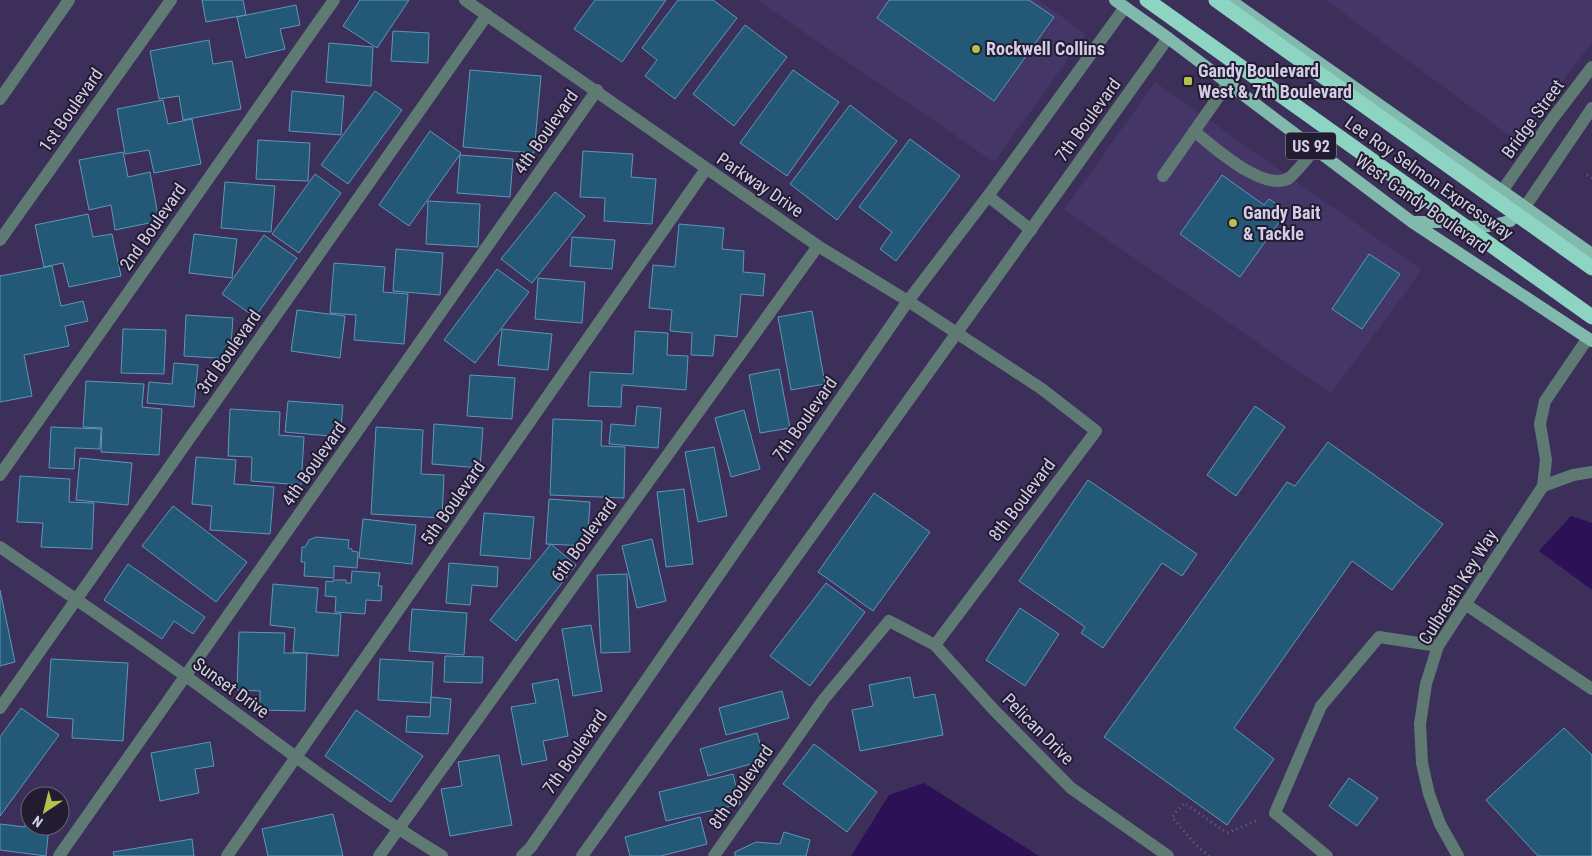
<svg xmlns="http://www.w3.org/2000/svg" width="1592" height="856" font-family="'Roboto Condensed',sans-serif">
<rect width="100%" height="100%" fill="#3c2f5a"/>
<!-- built -->
<g fill="#453668">
<polygon points="757,0 1038,0 1086,34 994,162"/>
<polygon points="1326,0 1592,0 1592,42 1541,109 1518,142"/>
<polygon points="1155,82 1422,270 1331,393 1064,210"/>
</g>
<!-- water -->
<g fill="#2d1156">
<polygon points="1571,516 1592,523 1592,590 1539,551"/>
<polygon points="924,783 1039,856 851,856 889,795"/>
</g>
<!-- building -->
<g fill="#235876" stroke="#6196b7">
<polygon points="202,0 243,0 246,15 206,22"/>
<polygon points="360,0 409,0 377,48 343,26"/>
<polygon points="595,0 666,0 622,62 574,29"/>
<polygon points="678,0 713,0 737,18 675,99 645,76 657,60 642,48"/>
<polygon points="889,0 1029,0 1054,17 994,101 877,18"/>
<polygon points="296,5 300,25 280,29 285,49 246,58 237,17"/>
<polygon points="745,25 787,57 734,126 693,94"/>
<polygon points="393,31 429,33 428,63 391,61"/>
<polygon points="209,40 213,64 232,61 241,109 183,120 179,96 159,99 150,51"/>
<polygon points="329,43 373,47 371,86 326,82"/>
<polygon points="470,70 541,76 534,153 463,147"/>
<polygon points="793,70 839,102 787,176 740,143"/>
<polygon points="292,91 344,96 341,135 289,131"/>
<polygon points="375,91 402,110 348,184 321,165"/>
<polygon points="163,100 168,124 192,119 201,164 154,173 149,150 125,154 117,109"/>
<polygon points="850,105 897,141 837,220 790,184"/>
<polygon points="430,131 461,153 409,226 379,205"/>
<polygon points="910,139 960,176 896,261 880,249 892,232 859,207"/>
<polygon points="258,140 310,143 308,181 256,179"/>
<polygon points="583,151 633,154 631,177 656,179 652,224 604,221 605,198 580,197"/>
<polygon points="123,152 128,177 150,172 159,221 115,230 111,205 89,210 79,160"/>
<polygon points="460,155 513,159 510,197 457,193"/>
<polygon points="315,174 341,193 299,253 272,234"/>
<polygon points="1222,175 1264,205 1269,199 1287,211 1240,277 1180,234"/>
<polygon points="225,182 275,186 271,232 221,228"/>
<polygon points="555,192 585,216 532,283 501,259"/>
<polygon points="428,201 480,204 478,247 426,244"/>
<polygon points="88,214 93,237 112,234 121,276 69,287 63,263 44,267 35,225"/>
<polygon points="679,224 724,228 722,249 744,251 743,272 765,274 763,296 741,294 737,337 715,335 713,356 691,355 692,333 670,331 672,310 649,308 653,265 675,267"/>
<polygon points="194,234 237,239 232,278 189,273"/>
<polygon points="264,235 297,258 255,317 222,294"/>
<polygon points="572,237 615,240 612,269 570,266"/>
<polygon points="396,249 443,253 440,295 393,291"/>
<polygon points="1369,254 1400,274 1362,329 1332,309"/>
<polygon points="334,263 385,267 383,292 408,294 404,344 354,340 356,315 330,313"/>
<polygon points="52,266 61,306 83,301 88,321 65,326 69,346 24,355 32,396 0,402 0,276"/>
<polygon points="497,269 529,292 475,363 444,340"/>
<polygon points="538,278 585,282 582,323 535,319"/>
<polygon points="297,310 345,316 340,358 291,351"/>
<polygon points="812,311 825,384 791,390 778,317"/>
<polygon points="186,315 233,318 230,359 184,356"/>
<polygon points="123,329 166,330 164,374 121,373"/>
<polygon points="502,329 552,334 548,370 498,365"/>
<polygon points="635,331 668,333 667,355 688,356 686,390 622,385 621,407 588,406 590,372 633,374"/>
<polygon points="174,363 198,365 194,407 147,403 149,382 172,384"/>
<polygon points="779,369 790,428 760,433 749,375"/>
<polygon points="470,375 515,378 512,419 467,416"/>
<polygon points="86,381 144,384 142,407 162,409 159,455 101,452 102,428 83,427"/>
<polygon points="288,401 343,405 340,437 285,432"/>
<polygon points="637,406 661,408 658,448 609,444 611,424 635,426"/>
<polygon points="1255,406 1285,427 1236,496 1207,475"/>
<polygon points="230,409 280,412 279,435 304,437 301,485 251,481 252,457 228,456"/>
<polygon points="744,410 760,469 731,477 715,418"/>
<polygon points="553,419 602,421 601,446 625,447 624,498 550,495"/>
<polygon points="434,424 483,428 480,468 432,464"/>
<polygon points="51,427 101,429 100,449 75,448 74,469 49,468"/>
<polygon points="376,427 423,430 421,474 444,475 442,518 371,514"/>
<polygon points="1328,442 1443,524 1392,590 1352,561 1234,728 1274,759 1227,825 1104,737 1287,482 1295,486"/>
<polygon points="714,447 727,516 698,522 685,452"/>
<polygon points="196,457 236,460 234,484 274,487 270,534 210,530 212,506 192,504"/>
<polygon points="80,458 132,463 128,505 76,500"/>
<polygon points="20,476 70,479 69,502 94,503 92,549 41,547 43,523 17,522"/>
<polygon points="1088,480 1197,554 1182,576 1162,563 1103,648 1081,633 1085,627 1019,581"/>
<polygon points="684,489 693,564 666,567 657,492"/>
<polygon points="874,493 930,532 873,611 818,572"/>
<polygon points="549,499 590,502 587,546 546,544"/>
<polygon points="173,506 247,562 216,602 142,546"/>
<polygon points="484,513 534,517 530,559 480,555"/>
<polygon points="363,519 416,525 412,564 359,558"/>
<polygon points="316,537 349,540 348,548 352,549 352,551 358,552 357,568 334,566 334,578 304,576 305,562 301,562 302,547 305,547 309,540"/>
<polygon points="652,539 666,601 637,608 622,546"/>
<polygon points="551,544 576,565 516,641 490,620"/>
<polygon points="449,563 498,567 497,587 472,585 470,605 446,603"/>
<polygon points="128,564 205,617 193,634 174,621 162,639 104,600"/>
<polygon points="352,571 380,573 378,586 382,586 381,601 366,600 365,614 335,612 336,597 325,596 326,581 333,582 333,580 346,580 346,583 351,583"/>
<polygon points="627,574 630,652 601,653 597,575"/>
<polygon points="826,583 865,612 810,686 770,656"/>
<polygon points="273,584 318,588 316,612 341,614 338,656 293,652 295,628 270,625"/>
<polygon points="0,590 15,662 0,666"/>
<polygon points="1020,608 1059,634 1025,686 986,660"/>
<polygon points="412,609 467,613 464,655 409,651"/>
<polygon points="591,625 602,691 573,696 562,629"/>
<polygon points="239,632 285,633 284,653 307,653 305,711 260,710 260,691 237,690"/>
<polygon points="445,656 483,657 482,683 444,682"/>
<polygon points="51,659 128,663 123,741 72,738 73,719 47,717"/>
<polygon points="380,659 433,662 431,703 378,700"/>
<polygon points="910,677 914,698 935,694 943,735 860,751 852,710 873,706 869,685"/>
<polygon points="558,679 568,736 543,741 547,760 522,765 511,707 536,703 532,684"/>
<polygon points="782,691 789,718 726,735 719,708"/>
<polygon points="431,697 451,699 448,734 406,732 407,716 430,717"/>
<polygon points="21,708 59,735 0,816 0,737"/>
<polygon points="356,710 423,756 391,802 325,756"/>
<polygon points="1564,728 1592,755 1592,856 1538,856 1486,800"/>
<polygon points="757,733 765,760 708,776 700,749"/>
<polygon points="210,742 214,766 195,769 199,793 160,801 151,753"/>
<polygon points="814,744 877,792 847,832 783,784"/>
<polygon points="499,755 512,825 450,836 441,789 462,786 458,762"/>
<polygon points="733,774 740,804 666,821 659,792"/>
<polygon points="1349,778 1378,798 1357,826 1329,806"/>
<polygon points="28,802 30,802 30,826 49,826 46,856 0,850 0,824 25,827"/>
<polygon points="333,814 343,856 268,856 262,829"/>
<polygon points="700,817 707,844 661,856 630,856 625,837"/>
<polygon points="784,832 810,840 806,856 735,856 735,852 756,842 780,844"/>
<polygon points="192,839 194,856 114,856 113,852"/>
</g>
<g fill="none" stroke-linecap="round" stroke-linejoin="round">
<!-- path -->
<g stroke="#6a5f85" stroke-width="3" stroke-dasharray="1 4" stroke-linecap="butt">
<polyline points="1587,175 1592,178"/>
<polyline points="1209,856 1196,845 1172,817 1184,803 1227,833 1256,821"/>
</g>
<!-- minor -->
<g stroke="#5f7a73" stroke-width="12">
<polyline points="465,0 818,246 908,301 1042,389 1096,431 935,645"/>
<polyline points="0,99 69,0"/>
<path d="M1194,131C1212,146 1264,193 1289,178C1295,174 1309,156 1315,149"/>
<polyline points="1163,176 1228,83"/>
<polyline points="1502,191 1553,118 1592,67"/>
<polyline points="988,196 1031,230"/>
<polyline points="1525,207 1592,108"/>
<polyline points="0,240 171,0"/>
<polyline points="0,475 334,0"/>
<polyline points="1543,486 1573,475 1592,472"/>
<path d="M0,547C62,590 126,633 187,677C271,738 353,802 442,856"/>
<polyline points="1465,604 1592,689"/>
<polyline points="0,708 487,15"/>
<polyline points="59,856 597,90"/>
<polyline points="227,856 706,169"/>
<polyline points="379,856 818,246"/>
<polyline points="522,856 531,847 908,301 988,196 1125,7"/>
<polyline points="582,856 1168,38"/>
<polyline points="714,856 824,699 889,621 935,645 993,709 1071,788 1168,856"/>
<polyline points="1327,856 1275,813 1321,706 1379,637 1438,646"/>
<polyline points="1458,856 1440,824 1429,794 1422,763 1420,724 1426,684 1438,646 1543,486 1546,460 1540,424 1545,401 1588,338"/>
</g>
<!-- major -->
<g stroke="#81baac" stroke-width="12">
<polyline points="1115,0 1168,38 1412,222 1592,341"/>
<polyline points="1230,0 1592,254"/>
<polyline points="1412,222 1442,222 1471,227 1489,226 1510,221 1524,208"/>
</g>
<!-- highway-bridge -->
<g stroke="#8ed4c2" stroke-width="15">
<polyline points="1147,0 1592,317"/>
<polyline points="1216,0 1592,268"/>
</g>
</g>
<!-- markers -->
<g fill="#b2c34c" stroke="#211c2f" stroke-width="2">
<circle cx="976" cy="49" r="5"/>
<rect x="1183" y="76" width="10" height="10" rx="2.5"/>
<circle cx="1233" cy="223" r="5"/>
</g>
<g text-anchor="middle" stroke-width="4" stroke-linejoin="round" paint-order="stroke">
<!-- shield labels -->
<rect fill="#211c2f" stroke="#9e98b0" stroke-width="1" x="1286" y="132.5" width="50" height="27" rx="4"/>
<g font-size="16" font-weight="bold" fill="#d4cde8">
<text x="1311" y="152">US 92</text>
</g>
<!-- poi labels -->
<g font-size="18" font-weight="bold" fill="#d4cde8" stroke="#211c2f" text-anchor="start">
<text x="986" y="55">Rockwell Collins</text>
<text x="1198" y="77">Gandy Boulevard<tspan x="1198" dy="21">West &amp; 7th Boulevard</tspan></text>
<text x="1243" y="219">Gandy Bait<tspan x="1243" dy="21">&amp; Tackle</tspan></text>
</g>
<!-- street labels -->
<g font-size="18" fill="#d4cde8" stroke="#211c2f">
<text transform="translate(71 110) rotate(-55)" y="6">1st Boulevard</text>
<text transform="translate(1533 119) rotate(-54)" y="6">Bridge Street</text>
<text transform="translate(1088 120) rotate(-54)" y="6">7th Boulevard</text>
<text transform="translate(546 132) rotate(-55)" y="6">4th Boulevard</text>
<text transform="translate(1429 178) rotate(35)" y="6">Lee Roy Selmon Expressway</text>
<text transform="translate(760 185) rotate(34)" y="6">Parkway Drive</text>
<text transform="translate(1422 204) rotate(35)" y="6">West Gandy Boulevard</text>
<text transform="translate(153 227) rotate(-55)" y="6">2nd Boulevard</text>
<text transform="translate(229 352) rotate(-55)" y="6">3rd Boulevard</text>
<text transform="translate(805 419) rotate(-55)" y="6">7th Boulevard</text>
<text transform="translate(314 464) rotate(-55)" y="6">4th Boulevard</text>
<text transform="translate(1022 500) rotate(-53)" y="6">8th Boulevard</text>
<text transform="translate(453 503) rotate(-55)" y="6">5th Boulevard</text>
<text transform="translate(584 540) rotate(-54)" y="6">6th Boulevard</text>
<text transform="translate(1458 587) rotate(-58)" y="6">Culbreath Key Way</text>
<text transform="translate(231 688) rotate(36)" y="6">Sunset Drive</text>
<text transform="translate(1038 729) rotate(45)" y="6">Pelican Drive</text>
<text transform="translate(575 752) rotate(-55)" y="6">7th Boulevard</text>
<text transform="translate(741 787) rotate(-55)" y="6">8th Boulevard</text>
</g>
</g>
<!-- north arrow -->
<g transform="translate(45 811) rotate(215)"><circle r="24" fill="#211c2f" stroke="#696379"/>
<path d="M0-4L9 19L0 12L-9 19Z" fill="#b2c34c"/>
<text y="-8" font-size="14" font-weight="bold" text-anchor="middle" fill="#d4cde8">N</text>
</g>
</svg>
